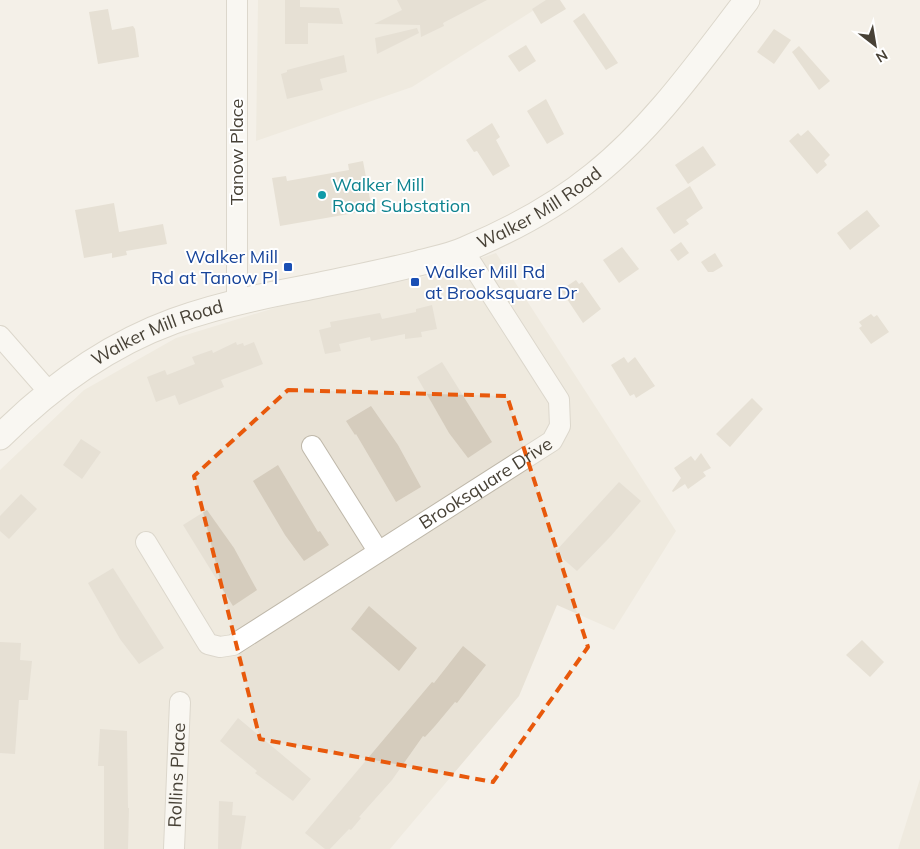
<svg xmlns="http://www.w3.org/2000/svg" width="920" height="849" font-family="Mulish,sans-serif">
<rect width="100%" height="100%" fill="#f4f0e8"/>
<!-- residential -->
<g fill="#e8e2d6">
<polygon points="258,0 550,0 412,87 256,141"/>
<polygon points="496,253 676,531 614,630 557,605 519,696 390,849 0,849 0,470 84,390 176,338 294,302 423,277"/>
<polygon points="920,779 920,849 898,849"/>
</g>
<!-- building -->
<g fill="#d5ccbd">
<polygon points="285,0 300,0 300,7 339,8 343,24 308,23 308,44 285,44"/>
<polygon points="397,0 487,0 443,23 444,26 421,37 420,25 374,24 402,10"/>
<polygon points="546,0 560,0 566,9 541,24 532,9"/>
<polygon points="108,9 112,30 133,26 135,29 139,57 98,64 89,12"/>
<polygon points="584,13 618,63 606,70 573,21"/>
<polygon points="417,28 419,33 377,54 375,38"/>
<polygon points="774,29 791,40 774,64 757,52"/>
<polygon points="526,45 536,61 519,72 508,56"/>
<polygon points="799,46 830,81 819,90 792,52"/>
<polygon points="344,55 347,72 320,79 323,90 287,99 281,74 287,72 287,70"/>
<polygon points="546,99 564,134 547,144 527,111"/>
<polygon points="492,123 500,137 496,140 510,166 493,176 477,151 474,152 466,140"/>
<polygon points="808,130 830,155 824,161 827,165 817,174 789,141 798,133 801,136"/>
<polygon points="703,146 716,165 688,184 675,165"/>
<polygon points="363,161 372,210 280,226 272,178 286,176 287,181 349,170 348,164"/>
<polygon points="690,186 703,208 686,220 689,224 674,234 656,208"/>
<polygon points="114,203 119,232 163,224 167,244 126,251 127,255 112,258 112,253 84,258 75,210"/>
<polygon points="867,210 880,226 850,250 837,233"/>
<polygon points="681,242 689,253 678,261 670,250"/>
<polygon points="622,247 639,269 619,283 603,260"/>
<polygon points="715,253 723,266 713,272 708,272 701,262"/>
<polygon points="576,280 579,284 582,282 601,309 583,323 561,290"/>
<polygon points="432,305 437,329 421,332 422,337 405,339 405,334 371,341 370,337 339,344 341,351 325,354 319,330 331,327 330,322 380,313 382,319 416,312 416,309"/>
<polygon points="871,314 874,317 877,315 889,332 871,344 859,328 862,326 859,322"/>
<polygon points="236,342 237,345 243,343 244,346 254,342 263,364 221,380 224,387 179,405 175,395 156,402 147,377 165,370 167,375 195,364 192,357 212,350 213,353"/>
<polygon points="624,357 628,363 635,357 655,386 636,398 634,394 630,396 611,365"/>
<polygon points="442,362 492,442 468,458 449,433 417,377"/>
<polygon points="752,398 763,409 730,447 716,434"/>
<polygon points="371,406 398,445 421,487 396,502 356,434 355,435 346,421"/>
<polygon points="81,439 101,452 82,479 63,465"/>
<polygon points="701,453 711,468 703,472 706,476 688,489 685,484 673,492 672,491 681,478 674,468 691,456 695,461"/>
<polygon points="278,465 318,532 320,531 329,545 304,561 285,535 253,481"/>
<polygon points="619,482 641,501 610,537 577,571 555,552"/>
<polygon points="21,494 37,509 9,539 0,531 0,516"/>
<polygon points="207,510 234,548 257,590 233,606 183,525"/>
<polygon points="113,568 164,648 139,664 120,639 88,583"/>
<polygon points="369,606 417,648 399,671 351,629"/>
<polygon points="862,640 884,662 870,677 846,655"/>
<polygon points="0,642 21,643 20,660 32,661 28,700 19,700 15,754 0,753"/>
<polygon points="463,646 486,665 457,703 455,702 435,726 425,737 423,736 392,780 359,817 361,818 351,830 349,829 330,849 325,849 305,833 432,682 434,683"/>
<polygon points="238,718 311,779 293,801 255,773 257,771 220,741"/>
<polygon points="100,729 127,731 128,808 129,808 128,849 104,849 104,766 98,766"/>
<polygon points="219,801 233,802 232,815 246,816 241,849 218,849"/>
</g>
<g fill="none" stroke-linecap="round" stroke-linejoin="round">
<defs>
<g id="minor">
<polyline points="237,304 237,0"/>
<polyline points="0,336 49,392"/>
<polyline points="312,446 378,551"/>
<path id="s1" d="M146,542L208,644L220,647L233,645L552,441L560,426L559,400L463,250"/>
<path id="s2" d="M174,849L180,702"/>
</g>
<g id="tertiary">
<path id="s3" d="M0,437C49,388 108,345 174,321C216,306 261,296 305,288C343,280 381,273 419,263C434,259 451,256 466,249C511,230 556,206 594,175C654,127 700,61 747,0"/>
</g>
</defs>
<!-- minor casing -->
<use href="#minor" stroke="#bfb8aa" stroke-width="22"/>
<!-- tertiary casing -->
<use href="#tertiary" stroke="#bfb8aa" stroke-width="27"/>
<!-- minor -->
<use href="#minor" stroke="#fff" stroke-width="20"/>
<!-- tertiary -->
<use href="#tertiary" stroke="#fff" stroke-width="25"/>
</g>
<!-- marked area -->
<path d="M0 0H920V849H0ZM288,390L507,396L588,647L493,782L260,739L194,476Z" fill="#f4f0e8" fill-opacity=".55" fill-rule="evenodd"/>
<path fill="none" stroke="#e8590c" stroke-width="4" stroke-dasharray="10 6" stroke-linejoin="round" d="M288,390L507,396L588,647L493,782L260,739L194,476Z"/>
<!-- markers -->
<circle fill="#0f9aa8" stroke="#fff" stroke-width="2" cx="322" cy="195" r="5"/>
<g fill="#1a4fb4" stroke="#fff" stroke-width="2">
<rect x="283" y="262" width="10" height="10" rx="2.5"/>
<rect x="410" y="277" width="10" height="10" rx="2.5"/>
</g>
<g text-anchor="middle" stroke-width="4" stroke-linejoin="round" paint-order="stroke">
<!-- street labels -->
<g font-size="18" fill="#474136" stroke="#fff">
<text transform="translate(237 152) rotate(-90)" y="6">Tanow Place</text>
<text dy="6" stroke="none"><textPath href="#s3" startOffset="596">Walker Mill Road</textPath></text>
<text dy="6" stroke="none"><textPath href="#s3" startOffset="191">Walker Mill Road</textPath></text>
<text dy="6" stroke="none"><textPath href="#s1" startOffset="445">Brooksquare Drive</textPath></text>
<text dy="6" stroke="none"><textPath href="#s2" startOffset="74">Rollins Place</textPath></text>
</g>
<!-- culture labels -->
<g font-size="18" fill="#0d838f" stroke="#fff" text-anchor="start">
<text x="332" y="191">Walker Mill<tspan x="332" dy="21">Road Substation</tspan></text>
</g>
<!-- transit labels -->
<g font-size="18" fill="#164399" stroke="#fff" text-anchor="end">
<text x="278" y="263">Walker Mill<tspan x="278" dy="21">Rd at Tanow Pl</tspan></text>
<text x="425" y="278" text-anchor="start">Walker Mill Rd<tspan x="425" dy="21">at Brooksquare Dr</tspan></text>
</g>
</g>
<!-- north arrow -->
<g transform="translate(875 45) rotate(149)" stroke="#ffffff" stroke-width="4" paint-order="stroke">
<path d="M0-4L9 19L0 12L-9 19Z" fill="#474136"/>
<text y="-8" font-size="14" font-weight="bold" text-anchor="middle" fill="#474136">N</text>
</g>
</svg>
